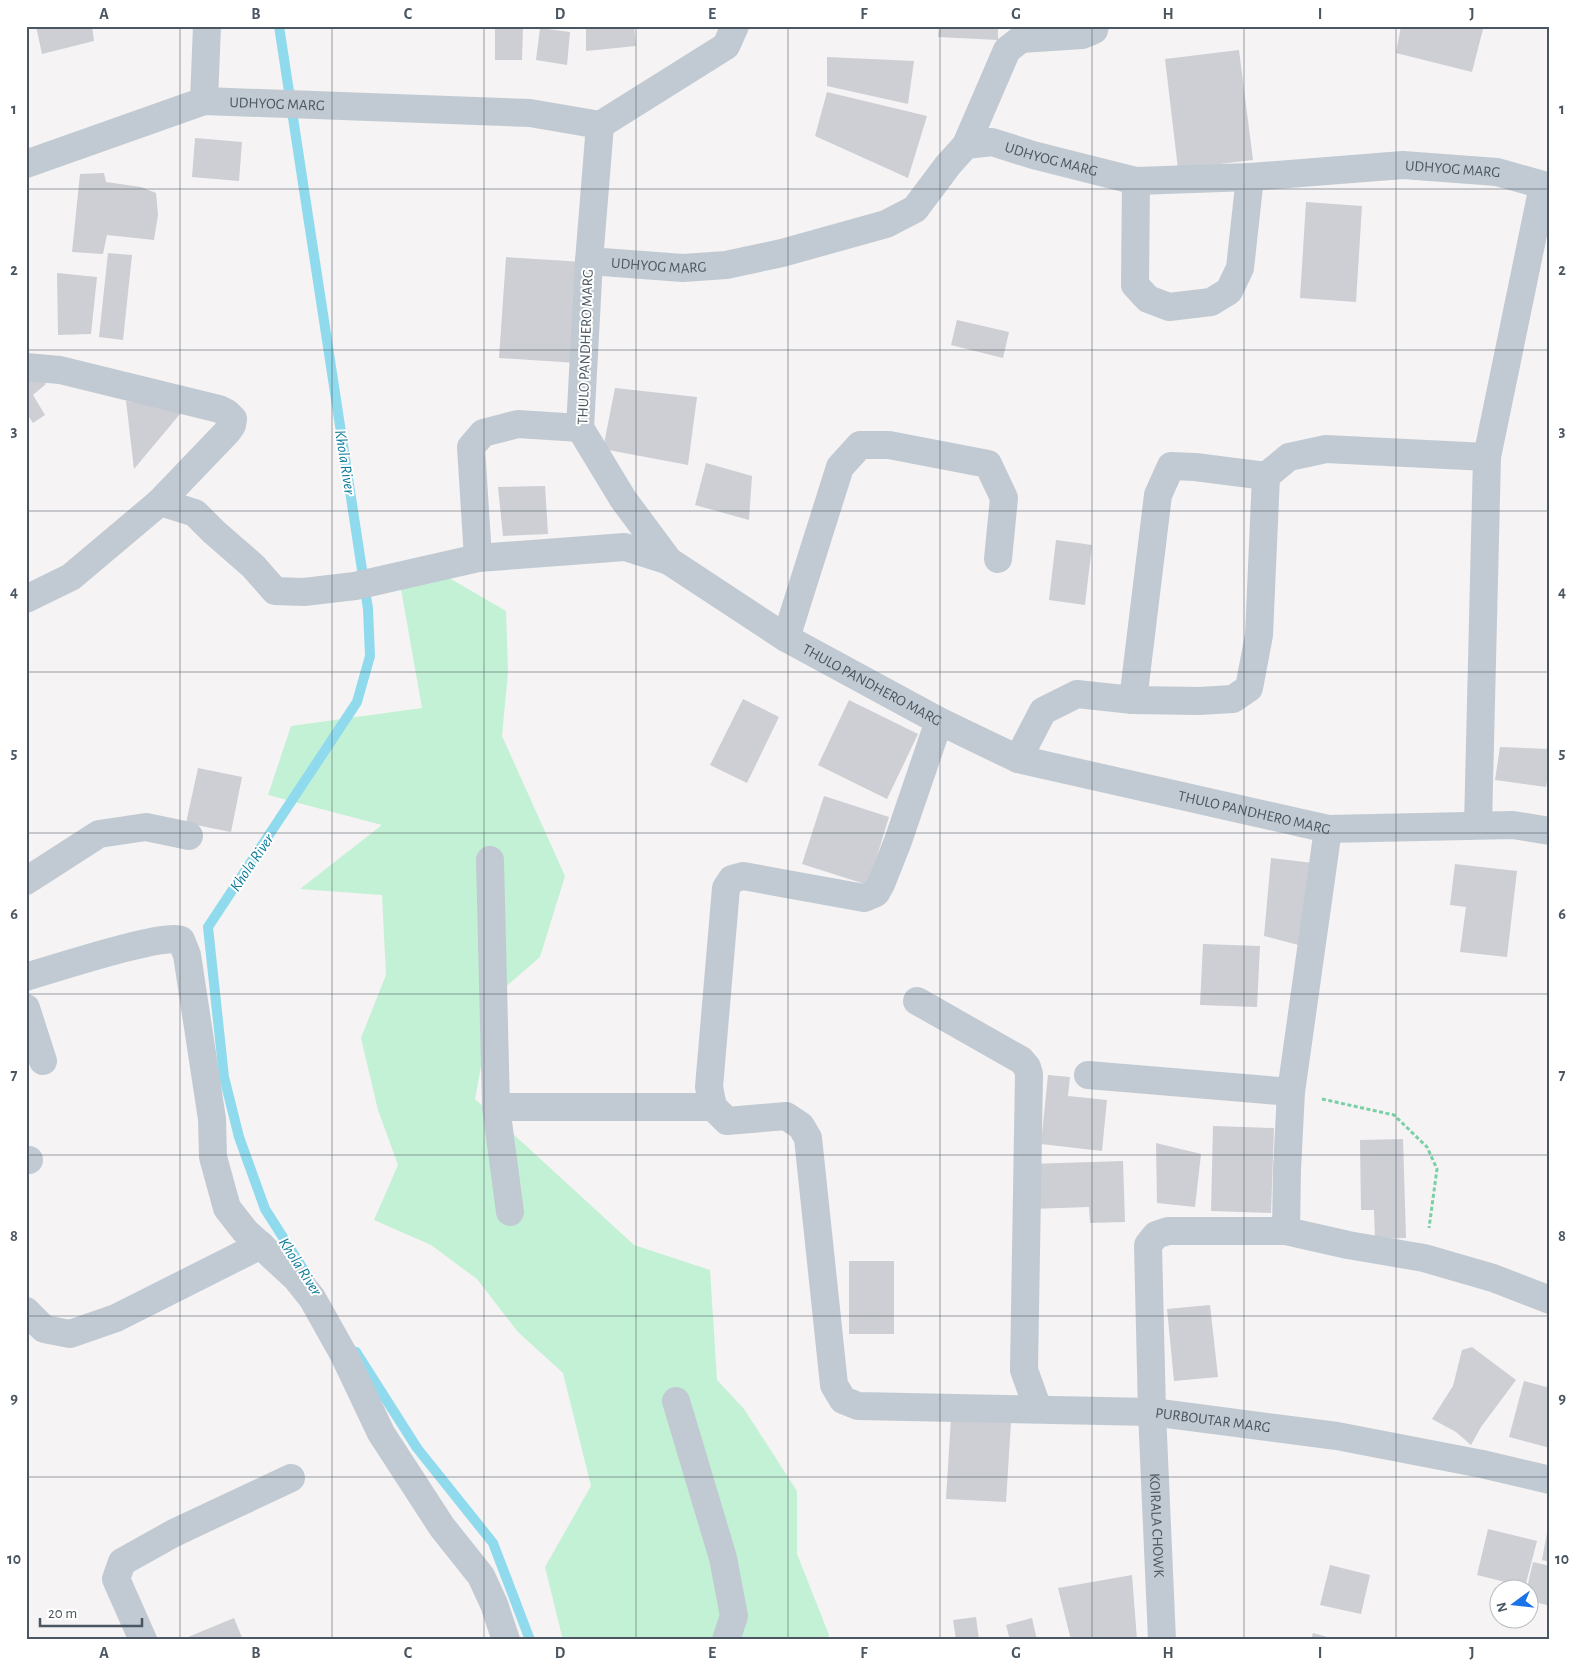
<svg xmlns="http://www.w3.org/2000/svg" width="1576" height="1666" font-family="'Alegreya Sans',sans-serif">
<rect width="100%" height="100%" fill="#f5f3f3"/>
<!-- green -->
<polygon fill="#c3f1d5" points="437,571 506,611 508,672 502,736 565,876 540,957 494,997 475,1099 634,1245 710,1270 717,1380 744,1409 797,1491 797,1554 829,1635 827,1640 563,1640 545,1567 591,1486 563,1373 518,1332 477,1279 431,1245 374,1220 398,1165 378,1110 361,1038 386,975 382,895 300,889 382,825 268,795 291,726 422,708 401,589"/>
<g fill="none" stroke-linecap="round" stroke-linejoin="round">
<!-- stream -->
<g stroke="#90daee" stroke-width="10">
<polyline points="279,26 368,609 370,656 357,702 208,927 224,1077 239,1137 265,1209 305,1272"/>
<polyline points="356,1352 417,1448 493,1543 530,1640"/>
</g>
</g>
<!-- building -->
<g fill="#cdcfd5">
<polygon points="36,26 92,26 94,41 42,54"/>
<polygon points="586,26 634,26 636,46 586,51"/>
<polygon points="939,26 998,26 998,40 938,37"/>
<polygon points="1401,26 1468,26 1483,29 1472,72 1396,53"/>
<polygon points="495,27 523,27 522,60 495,60"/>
<polygon points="540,28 570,32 567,65 536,60"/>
<polygon points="1239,50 1253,160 1178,169 1165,59"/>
<polygon points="827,57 914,61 908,104 827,86"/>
<polygon points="827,92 927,116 908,178 815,136"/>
<polygon points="195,138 242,142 239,181 192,177"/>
<polygon points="104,173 106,182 141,187 156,193 158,215 154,240 107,235 103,254 72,252 80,174"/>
<polygon points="1306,202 1362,206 1356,302 1300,298"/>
<polygon points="108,253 132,255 123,340 99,337"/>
<polygon points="506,257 583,262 577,363 499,358"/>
<polygon points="57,273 97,277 91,334 58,335"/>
<polygon points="957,320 1009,332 1003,358 951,345"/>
<polygon points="35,369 46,384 33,395 45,415 33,423 26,412 26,373"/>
<polygon points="615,388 697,397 688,465 603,449"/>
<polygon points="126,401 185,408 134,469"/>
<polygon points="706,463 752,476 749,520 695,505"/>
<polygon points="545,486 548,534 503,536 498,487"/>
<polygon points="1056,540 1092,545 1085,605 1049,600"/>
<polygon points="743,699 779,717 747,783 710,765"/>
<polygon points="849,700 918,734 887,799 818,765"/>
<polygon points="1500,747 1550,749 1550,762 1546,787 1495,780"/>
<polygon points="198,768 242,777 231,832 186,823"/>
<polygon points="824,796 889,817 868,885 802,864"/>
<polygon points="1271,858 1313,863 1302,946 1264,936"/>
<polygon points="1455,864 1517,871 1507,957 1460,952 1466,907 1450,905"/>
<polygon points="1203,944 1260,946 1257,1007 1200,1005"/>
<polygon points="1048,1075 1070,1077 1068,1096 1107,1100 1102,1151 1041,1144"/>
<polygon points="1213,1126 1274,1128 1271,1213 1211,1211"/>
<polygon points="1403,1139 1406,1238 1375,1239 1374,1210 1361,1210 1360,1140"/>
<polygon points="1156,1143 1201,1154 1195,1207 1157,1203"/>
<polygon points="1123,1161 1125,1222 1090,1223 1089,1207 1031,1209 1029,1164"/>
<rect x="849" y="1261" width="45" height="73"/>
<polygon points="1210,1305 1218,1377 1174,1381 1167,1309"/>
<polygon points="1472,1347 1516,1380 1481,1427 1471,1445 1456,1432 1432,1419 1453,1386 1462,1350"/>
<polygon points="1524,1381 1550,1388 1550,1448 1509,1437"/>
<polygon points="951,1418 1011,1422 1006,1502 946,1499"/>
<polygon points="1549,1522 1550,1522 1550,1562 1542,1560"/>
<polygon points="1488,1529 1537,1541 1525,1587 1477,1575"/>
<polygon points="1533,1562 1550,1566 1550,1606 1528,1600 1528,1588 1527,1588"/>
<polygon points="1330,1565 1370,1575 1361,1614 1320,1605"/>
<polygon points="1132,1575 1137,1640 1071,1640 1058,1588"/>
<polygon points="976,1617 979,1640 956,1640 953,1620"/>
<polygon points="234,1618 243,1640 181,1640"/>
<polygon points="1032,1618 1037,1640 1010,1640 1006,1625"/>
<polygon points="1313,1633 1334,1639 1334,1640 1311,1640"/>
</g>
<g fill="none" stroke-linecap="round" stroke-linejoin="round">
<!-- path -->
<polyline stroke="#7ad0a6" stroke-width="3" stroke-dasharray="4 2.5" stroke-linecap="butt" points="1322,1099 1394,1115 1427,1147 1437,1169 1429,1228"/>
<!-- minor -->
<g stroke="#c1cad2" stroke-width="28">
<polyline points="204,101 207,26"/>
<path id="s1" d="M600,125L589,261L580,428L623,499L669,561L786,638L939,721L1018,759L1328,829L1513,825L1550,831"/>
<polyline points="600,125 726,46 735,26"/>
<polyline points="966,145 1007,50 1021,39 1082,35 1094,30 1095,26"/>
<path id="s2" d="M26,164L204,101L530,113L600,125"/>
<polyline points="1136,181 1135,285 1148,299 1169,307 1211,302 1229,291 1240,268 1250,177"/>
<path id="s3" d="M589,261L683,268L726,265L782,253L886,224L915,209L948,165L966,145L992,142L1033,155L1136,181L1250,177L1403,165L1497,172L1550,187"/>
<polyline points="26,367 60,370 219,409 227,413 233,419 232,425 228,431 160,502 71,577 26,599"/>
<polyline points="160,502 195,513 214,532 253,566 275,591 304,592 355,586 478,558 625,547 669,561"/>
<polyline points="478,558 471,447 483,433 518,424 580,428"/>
<polyline points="786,638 840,467 860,445 889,445 988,464 1004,498 998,559"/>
<polyline points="1133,700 1158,495 1171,466 1195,467 1266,476 1289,457 1326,449 1487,457"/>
<path id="s4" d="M939,721L898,841L881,884L876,893L864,898L743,876L732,879L726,888L709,1087L713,1107L727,1121L786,1116L801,1126L808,1138L834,1385L843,1400L858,1406L1152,1412L1162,1640"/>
<polyline points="1018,759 1043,711 1077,694 1133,700 1199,701 1233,699 1249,688 1259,635 1266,476"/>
<polyline points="1478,825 1487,457 1543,186"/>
<polyline points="1328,829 1291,1092 1287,1169 1286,1231 1348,1245 1424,1258 1493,1278 1550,1300"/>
<polyline points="490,860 496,1107 510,1212"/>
<polyline points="26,881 99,834 146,827 189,836"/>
<path d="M26,977C50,970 166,932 181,940L187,955L212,1119L213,1157L227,1208L245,1231L296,1278L312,1298L344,1355L381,1433L442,1527L481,1576L494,1604L506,1640"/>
<polyline points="917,1001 1021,1060 1027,1067 1029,1074 1024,1370 1038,1409"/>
<polyline points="26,1008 43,1061"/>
<polyline points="1088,1075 1291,1092"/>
<polyline points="496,1107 713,1107"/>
<polyline points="26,1160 29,1160"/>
<path id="s5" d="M1286,1231H1168L1156,1235L1148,1245L1152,1412L1337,1436L1482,1464L1550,1480"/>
<polyline points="26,1311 44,1329 70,1334 116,1318 261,1245"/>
<polyline points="676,1401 723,1558 734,1616 726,1640"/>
<polyline points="143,1640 116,1579 122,1562 174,1533 291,1478"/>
</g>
</g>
<!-- grid -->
<path fill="none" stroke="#4a5661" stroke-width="1" stroke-opacity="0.55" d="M180,26V1640M332,26V1640M484,26V1640M636,26V1640M788,26V1640M940,26V1640M1092,26V1640M1244,26V1640M1396,26V1640M26,189H1550M26,350H1550M26,511H1550M26,672H1550M26,833H1550M26,994H1550M26,1155H1550M26,1316H1550M26,1477H1550"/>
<g text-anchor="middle" stroke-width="4" stroke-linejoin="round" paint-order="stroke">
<!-- street labels -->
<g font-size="15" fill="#4a5661" stroke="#fff">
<text dy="5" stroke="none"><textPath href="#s2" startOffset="262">UDHYOG MARG</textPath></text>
<text dy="5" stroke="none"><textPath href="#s3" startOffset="505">UDHYOG MARG</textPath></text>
<text dy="5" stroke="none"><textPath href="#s3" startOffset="910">UDHYOG MARG</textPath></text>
<text dy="5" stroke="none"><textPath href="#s3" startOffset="70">UDHYOG MARG</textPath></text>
<text transform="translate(585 347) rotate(-88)" y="5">THULO PANDHERO MARG</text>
<text dy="5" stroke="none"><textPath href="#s1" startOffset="702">THULO PANDHERO MARG</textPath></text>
<text dy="5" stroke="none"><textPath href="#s1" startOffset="1108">THULO PANDHERO MARG</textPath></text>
<text dy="5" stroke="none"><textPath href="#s5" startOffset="372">PURBOUTAR MARG</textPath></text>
<text dy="5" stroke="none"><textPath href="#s4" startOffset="1362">KOIRALA CHOWK</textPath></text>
</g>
<!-- water labels -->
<g font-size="16" font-style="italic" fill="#0c7c9b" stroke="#fff">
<text transform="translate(346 462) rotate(81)" y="6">Khola River</text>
<text transform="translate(251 862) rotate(-56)" y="6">Khola River</text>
<text transform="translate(301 1266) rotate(57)" y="6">Khola River</text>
</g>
</g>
<!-- border -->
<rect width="1576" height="1666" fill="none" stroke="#ffffff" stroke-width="55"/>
<!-- north arrow -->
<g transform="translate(1514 1604) rotate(255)"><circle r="24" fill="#ffffff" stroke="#b7bbc0"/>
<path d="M0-4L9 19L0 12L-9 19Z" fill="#1a73e8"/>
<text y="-8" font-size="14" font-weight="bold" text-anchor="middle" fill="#4a5661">N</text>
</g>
<!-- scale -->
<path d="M40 1618v8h102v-8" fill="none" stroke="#4a5661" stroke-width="2.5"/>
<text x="48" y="1618" font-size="15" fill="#4a5661" stroke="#ffffff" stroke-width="4" paint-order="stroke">20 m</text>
<rect x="28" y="28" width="1520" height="1610" fill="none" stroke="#4a5661" stroke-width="2"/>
<g font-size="16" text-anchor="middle" font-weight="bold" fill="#4a5661">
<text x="104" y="19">A</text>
<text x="256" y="19">B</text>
<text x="408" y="19">C</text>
<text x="560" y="19">D</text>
<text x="712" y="19">E</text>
<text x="864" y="19">F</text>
<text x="1016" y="19">G</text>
<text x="1168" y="19">H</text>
<text x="1320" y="19">I</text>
<text x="1472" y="19">J</text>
<text x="14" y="114">1</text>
<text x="1562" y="114">1</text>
<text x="14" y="275">2</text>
<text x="1562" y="275">2</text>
<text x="14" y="436">3</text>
<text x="1562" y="436">3</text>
<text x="14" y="597">4</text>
<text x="1562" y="597">4</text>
<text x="14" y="758">5</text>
<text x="1562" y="758">5</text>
<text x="14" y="919">6</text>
<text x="1562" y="919">6</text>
<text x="14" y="1080">7</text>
<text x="1562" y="1080">7</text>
<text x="14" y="1241">8</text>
<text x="1562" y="1241">8</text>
<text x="14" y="1403">9</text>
<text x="1562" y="1403">9</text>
<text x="14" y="1564">10</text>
<text x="1562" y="1564">10</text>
<text x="104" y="1658">A</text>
<text x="256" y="1658">B</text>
<text x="408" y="1658">C</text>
<text x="560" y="1658">D</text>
<text x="712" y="1658">E</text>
<text x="864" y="1658">F</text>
<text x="1016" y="1658">G</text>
<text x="1168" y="1658">H</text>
<text x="1320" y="1658">I</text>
<text x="1472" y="1658">J</text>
</g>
</svg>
